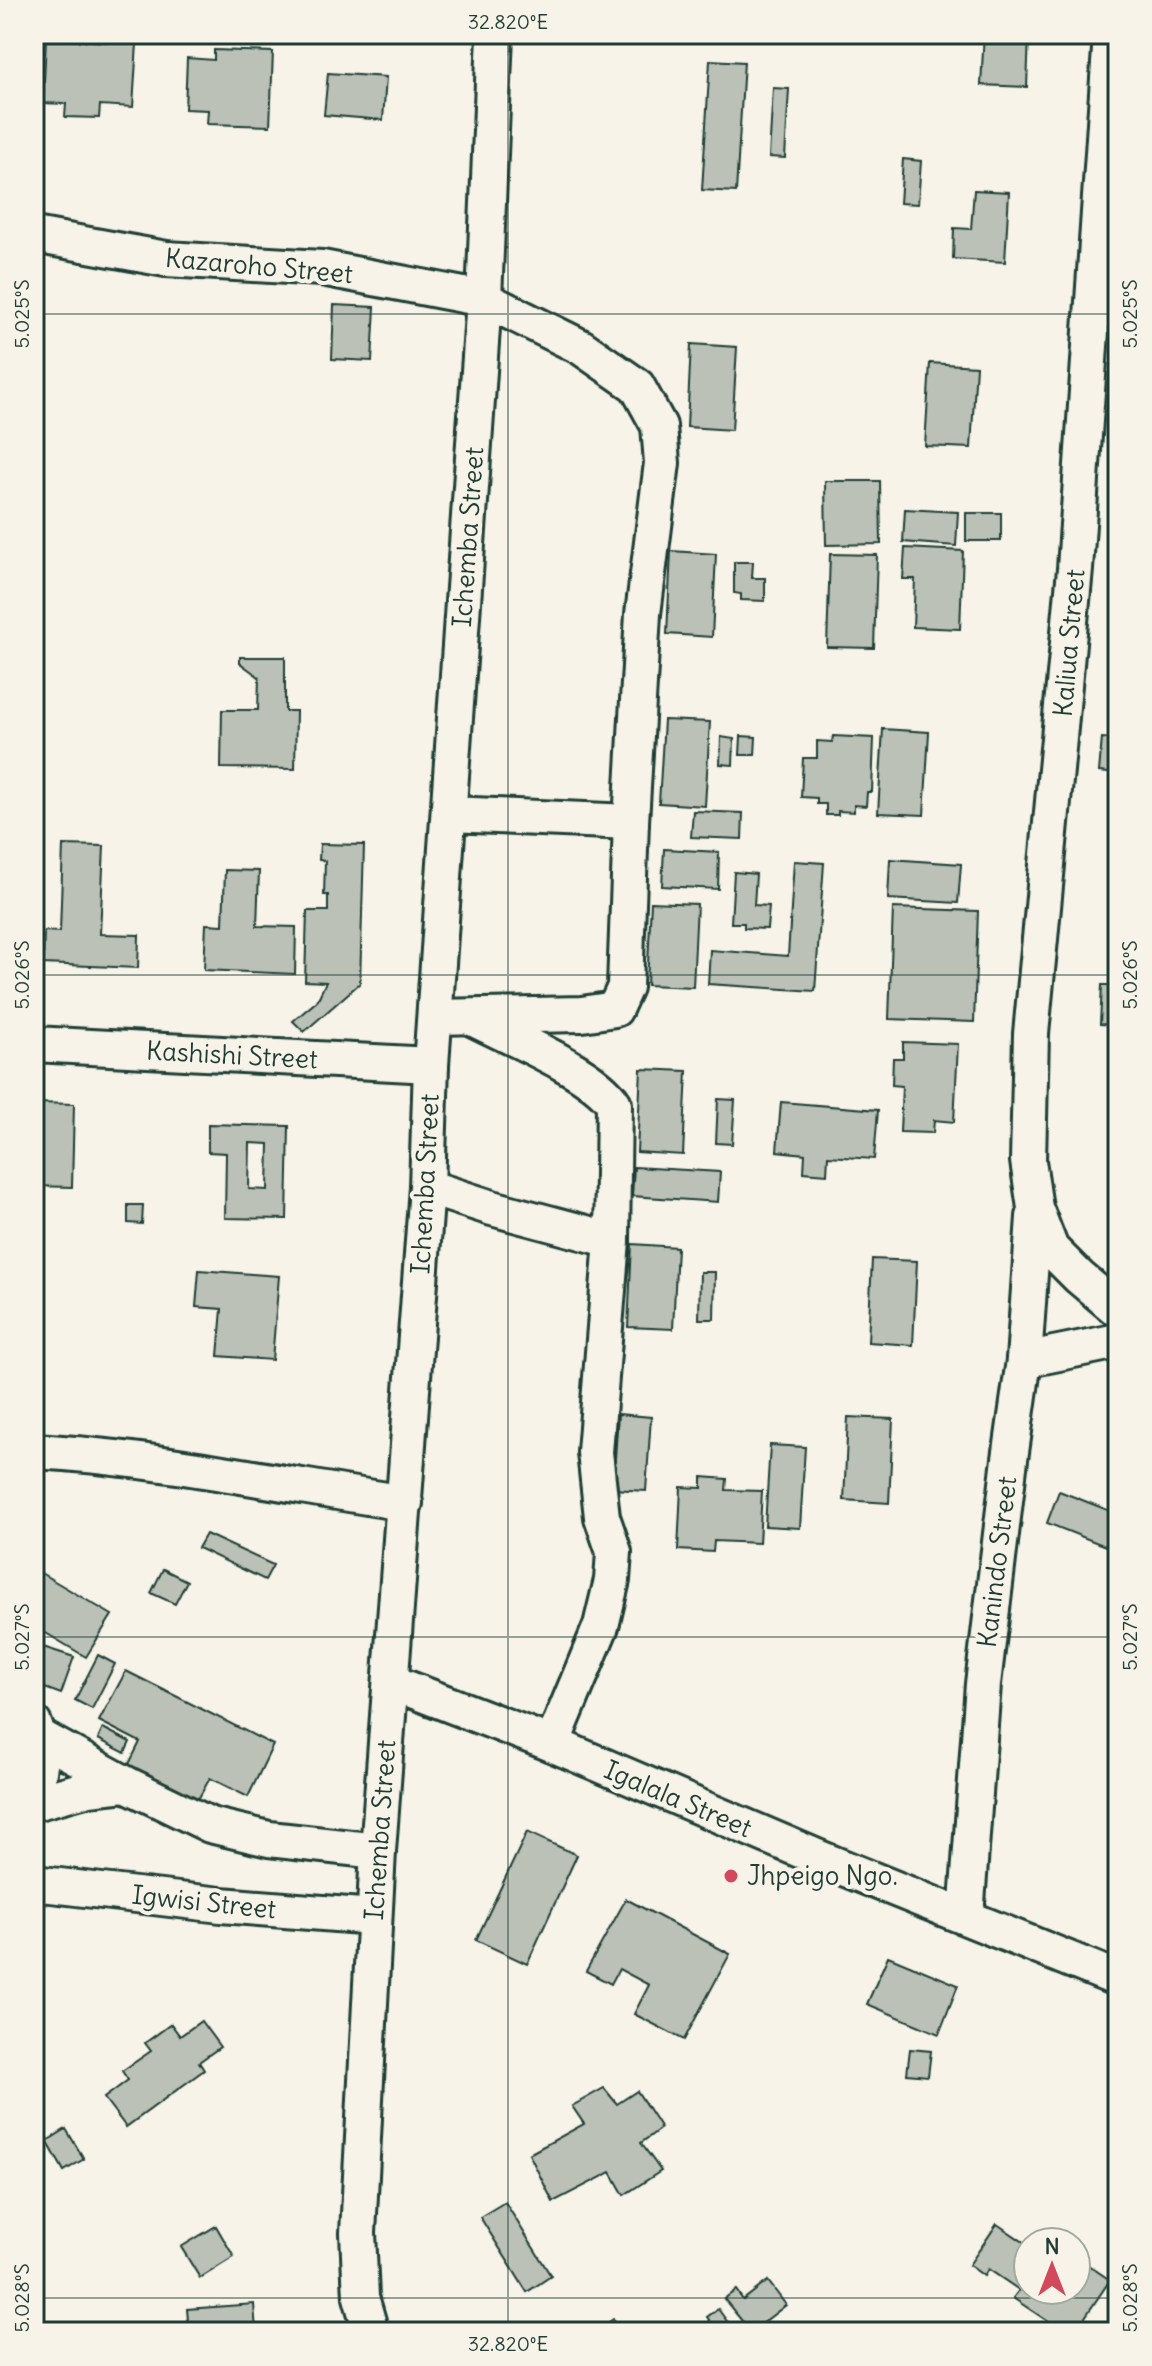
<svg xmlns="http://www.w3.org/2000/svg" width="1152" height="2366" font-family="Delius,sans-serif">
<rect width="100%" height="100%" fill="#f7f3e8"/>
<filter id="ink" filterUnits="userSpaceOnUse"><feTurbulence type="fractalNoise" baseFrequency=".0125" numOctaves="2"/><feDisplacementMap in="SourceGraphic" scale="16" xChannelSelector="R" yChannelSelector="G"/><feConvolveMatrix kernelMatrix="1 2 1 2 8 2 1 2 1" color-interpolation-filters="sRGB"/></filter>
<g filter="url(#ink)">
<!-- building -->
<g fill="#bbc1b6" stroke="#1f3d34" stroke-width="2" fill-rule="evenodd">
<polygon points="984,34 1029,34 1027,87 981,85"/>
<polygon points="46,39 137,43 133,107 100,105 99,118 65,117 66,104 43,103"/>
<polygon points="214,50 273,52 270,126 207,124 208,110 185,109 187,58 214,60"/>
<polygon points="710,60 744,62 736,192 702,190"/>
<polygon points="328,73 386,77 383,120 324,115"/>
<polygon points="773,88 789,89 785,158 769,157"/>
<polygon points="903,159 921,161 918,204 900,203"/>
<polygon points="974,190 1009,192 1005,262 953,259 954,228 971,229"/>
<polygon points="334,305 375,307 372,361 332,359"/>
<polygon points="691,344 737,347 732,430 687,427"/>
<polygon points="930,363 976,366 971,448 925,446"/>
<polygon points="825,481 880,481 881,544 826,545"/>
<polygon points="905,509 958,512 956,546 903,542"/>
<rect x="966" y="513" width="35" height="28"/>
<polygon points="905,548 963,551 960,629 913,627 915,579 903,579"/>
<polygon points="671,551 716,554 712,637 667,634"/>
<polygon points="830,554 877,555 874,648 827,647"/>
<polygon points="734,562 753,562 752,578 765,578 765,601 741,600 741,594 734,593"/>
<polygon points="240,657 285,657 285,711 296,711 295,769 221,768 222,710 258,710 259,677 240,663"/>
<polygon points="1118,718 1118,774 1099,772 1102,738 1116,739"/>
<polygon points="664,720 710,722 705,806 659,803"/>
<polygon points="883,729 929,732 924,815 878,813"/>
<polygon points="741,736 756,737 755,755 740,755"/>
<polygon points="833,736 874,738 872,792 867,792 866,806 854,805 854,812 838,811 838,815 826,815 826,804 817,804 817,798 801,797 803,758 817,758 817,741 832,742"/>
<polygon points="721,737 734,739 733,765 720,764"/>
<polygon points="693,811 743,813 742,839 691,837"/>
<polygon points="320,844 364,845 360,983 304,1032 293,1021 317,1001 326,982 305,981 307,911 328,911 328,895 324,895 325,861 319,860"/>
<polygon points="63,845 104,846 100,934 139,935 138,968 43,964 44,931 60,932"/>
<polygon points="664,849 719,852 718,889 662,886"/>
<polygon points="890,859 961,864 958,903 888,899"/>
<polygon points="794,861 824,863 815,991 708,984 710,950 788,956"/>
<polygon points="225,870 259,871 257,926 296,927 295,974 204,970 206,924 223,925"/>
<polygon points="734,872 756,874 754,905 769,906 767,929 744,928 744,923 731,923"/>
<polygon points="651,902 697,904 693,987 647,985"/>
<polygon points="893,908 978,911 974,1022 889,1019"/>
<polygon points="1102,985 1118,985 1118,1025 1100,1024"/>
<polygon points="903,1042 958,1044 954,1122 934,1120 933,1133 900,1132 902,1086 892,1085 893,1058 903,1058"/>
<polygon points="641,1069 687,1071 683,1155 637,1152"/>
<polygon points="718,1099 735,1100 732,1144 716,1143"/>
<polygon points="781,1102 878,1110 874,1159 828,1156 827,1174 804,1172 805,1154 777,1151"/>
<polygon points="34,1103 74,1104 72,1187 34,1186"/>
<path d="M208,1124L289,1126L287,1219L225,1218L226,1153L208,1152ZM250,1143L269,1144L268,1190L249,1189Z"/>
<polygon points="634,1167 720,1172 718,1202 632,1196"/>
<polygon points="128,1205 143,1205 142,1224 128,1223"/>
<polygon points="632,1244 677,1247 673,1329 628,1327"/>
<polygon points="872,1259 917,1261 913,1345 868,1342"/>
<polygon points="199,1270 279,1276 272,1360 218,1356 222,1309 196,1307"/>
<polygon points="700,1272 715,1272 714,1319 699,1319"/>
<polygon points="618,1414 651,1417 646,1491 613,1489"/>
<polygon points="848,1417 893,1419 889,1503 844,1500"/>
<polygon points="770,1445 805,1447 800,1528 765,1526"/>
<polygon points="702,1477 727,1479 726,1490 762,1491 759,1543 714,1541 713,1552 678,1550 681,1487 702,1488"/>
<polygon points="1059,1491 1118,1514 1118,1551 1047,1523"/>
<polygon points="206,1534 273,1565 265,1580 198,1548"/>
<polygon points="34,1569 112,1615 86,1657 34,1626"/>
<polygon points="163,1569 187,1581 175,1604 151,1593"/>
<polygon points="43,1647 74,1657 61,1694 34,1684 34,1672"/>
<polygon points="98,1655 115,1664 92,1709 75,1700"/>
<polygon points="126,1671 273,1745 248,1797 210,1778 196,1803 127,1768 140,1742 99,1721"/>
<polygon points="103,1728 130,1742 125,1753 98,1739"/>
<polygon points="527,1832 577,1855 527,1964 476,1940"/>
<polygon points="626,1899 730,1954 684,2040 634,2014 649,1985 619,1969 611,1984 586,1971"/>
<polygon points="888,1956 958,1985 939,2034 867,2004"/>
<polygon points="201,2021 220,2047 199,2062 204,2070 126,2127 104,2098 128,2080 122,2071 151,2051 145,2043 171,2024 180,2036"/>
<polygon points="910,2049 931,2051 928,2076 907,2074"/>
<polygon points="604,2088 617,2104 637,2091 661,2128 641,2143 661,2171 624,2195 611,2172 553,2202 529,2154 584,2124 572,2106"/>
<polygon points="66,2129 84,2159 64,2171 47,2141"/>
<polygon points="505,2202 551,2276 527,2292 480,2217"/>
<polygon points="997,2224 1028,2245 1028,2290 1076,2290 1076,2257 1110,2280 1075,2332 1064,2332 1013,2298 1019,2290 988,2269 984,2276 969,2265"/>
<polygon points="216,2226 234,2257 200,2278 181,2247"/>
<polygon points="768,2281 786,2305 751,2332 724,2299 736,2290 743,2300"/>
<polygon points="254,2304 256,2332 189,2332 187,2309"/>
<polygon points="718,2309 735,2332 718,2332 707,2317"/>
<polygon points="613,2319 624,2332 596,2332"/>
</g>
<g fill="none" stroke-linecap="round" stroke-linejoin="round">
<defs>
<g id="street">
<polyline points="1111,34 1075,569 1031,1034 1028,1161 1035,1208 1051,1249 1079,1277 1118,1310"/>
<polyline points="34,235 166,259 322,268 484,299 581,347 637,386 659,426 662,463 643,614 631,822 625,987 615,1009 582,1014 435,1017"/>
<polyline points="450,814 631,822"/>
<path d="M474,1019C509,1037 595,1072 614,1104L612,1240L595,1452L602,1517L614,1552L612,1580L601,1626L552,1744"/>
<polyline points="34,1044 431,1065"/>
<polyline points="427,1187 492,1208 612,1240"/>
<polyline points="1024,1360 1118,1341"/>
<path d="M34,1451C159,1458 281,1484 405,1503"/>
<polyline points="391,1682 552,1744 819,1858 1118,1979"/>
<path d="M34,1724C43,1744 42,1769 34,1789"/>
<polyline points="40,1737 126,1784 210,1825 269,1839 378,1851"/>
<polyline points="34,1803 89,1788 126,1784"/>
<polyline points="34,1883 221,1905 374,1917"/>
<polyline points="966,1917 983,1684 1010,1459 1024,1360 1034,1217"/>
<polyline points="371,2332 361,2297 358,2233 378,1851 427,1187 431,1065 484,299 495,34"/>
</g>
</defs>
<!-- street casing -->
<use href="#street" stroke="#1f3d34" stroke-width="40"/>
<!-- street -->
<use href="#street" stroke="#f7f3e8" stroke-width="34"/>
</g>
</g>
<!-- ticks -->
<path fill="none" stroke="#1f3d34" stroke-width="2" stroke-opacity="0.45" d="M508,34V2332M34,314H1118M34,975H1118M34,1637H1118M34,2298H1118"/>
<!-- markers -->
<circle fill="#d1495b" stroke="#f7f3e8" stroke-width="3" cx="731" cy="1876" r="8"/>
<g text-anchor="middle" stroke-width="8" stroke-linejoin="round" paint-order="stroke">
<!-- street labels -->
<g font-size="26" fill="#1f3d34" stroke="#f7f3e8">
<text transform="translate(259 266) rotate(5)" y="9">Kazaroho Street</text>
<text transform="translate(468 537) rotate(-86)" y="9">Ichemba Street</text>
<text transform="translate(1069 643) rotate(-85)" y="9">Kaliua Street</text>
<text transform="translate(232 1055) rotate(3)" y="9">Kashishi Street</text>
<text transform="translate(425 1184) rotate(-87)" y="9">Ichemba Street</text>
<text transform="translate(997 1562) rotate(-83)" y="9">Kanindo Street</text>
<text transform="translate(678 1799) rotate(23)" y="9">Igalala Street</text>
<text transform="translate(380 1830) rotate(-86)" y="9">Ichemba Street</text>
<text transform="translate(204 1902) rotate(6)" y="9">Igwisi Street</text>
</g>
<!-- poi labels -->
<g font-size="26" fill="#1f3d34" stroke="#f7f3e8" text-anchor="start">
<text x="747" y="1885">Jhpeigo Ngo.</text>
</g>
</g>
<!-- margin -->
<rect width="1152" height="2366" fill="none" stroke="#f7f3e8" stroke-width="88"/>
<!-- north arrow -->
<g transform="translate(1052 2266)"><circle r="38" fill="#f7f3e8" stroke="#a1aaa0" stroke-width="2"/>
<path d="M0-6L14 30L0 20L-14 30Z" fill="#d1495b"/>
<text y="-12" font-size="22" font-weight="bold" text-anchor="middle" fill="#1f3d34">N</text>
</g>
<rect x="44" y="44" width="1064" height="2278" fill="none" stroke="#1f3d34" stroke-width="3"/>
<g font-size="20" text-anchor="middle" fill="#1f3d34">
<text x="508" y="29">32.820°E</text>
<text transform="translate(22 314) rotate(-90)" y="7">5.025°S</text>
<text transform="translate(1130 314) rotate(-90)" y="7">5.025°S</text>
<text transform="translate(22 975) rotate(-90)" y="7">5.026°S</text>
<text transform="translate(1130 975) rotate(-90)" y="7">5.026°S</text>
<text transform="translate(22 1637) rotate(-90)" y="7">5.027°S</text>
<text transform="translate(1130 1637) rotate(-90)" y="7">5.027°S</text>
<text transform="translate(22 2298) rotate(-90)" y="7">5.028°S</text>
<text transform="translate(1130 2298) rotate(-90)" y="7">5.028°S</text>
<text x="508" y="2351">32.820°E</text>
</g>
</svg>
